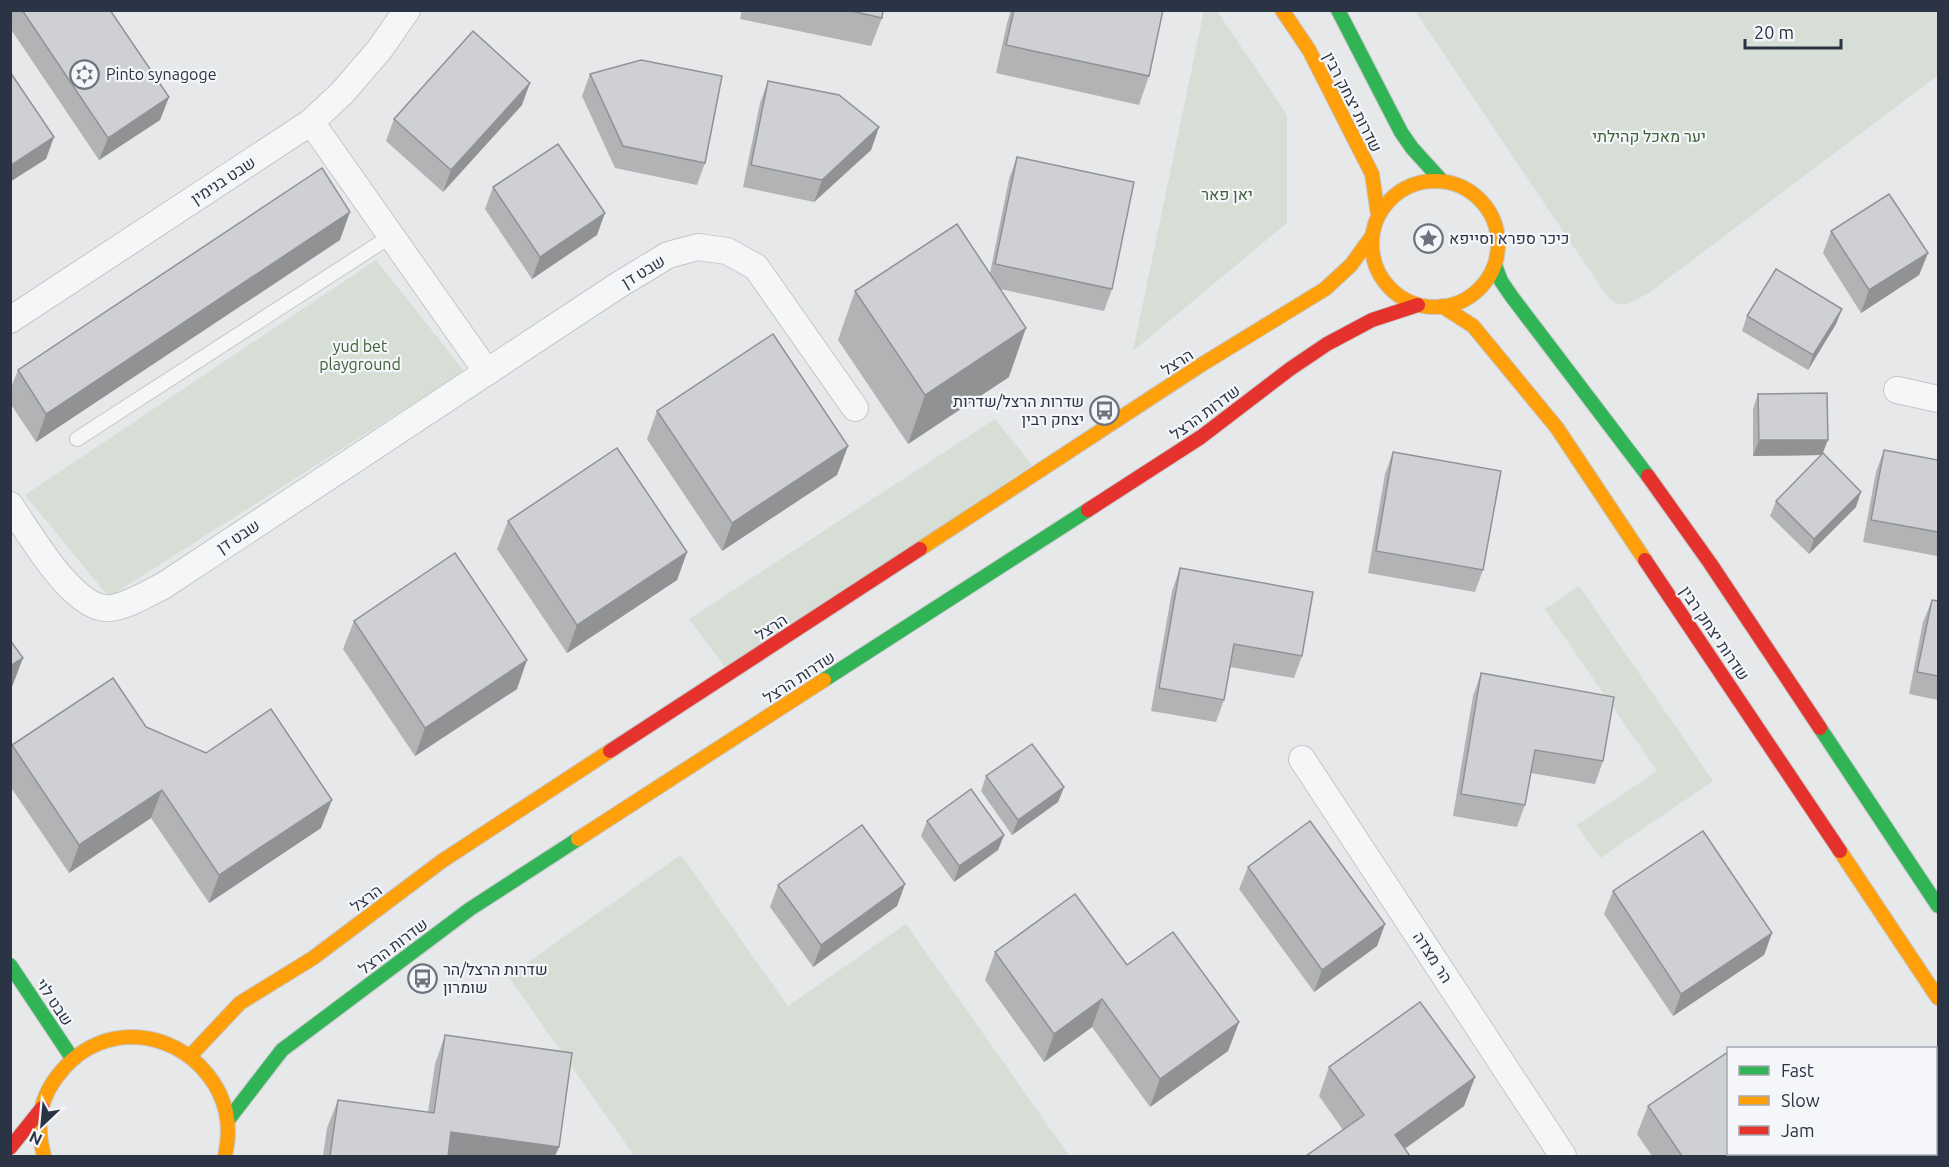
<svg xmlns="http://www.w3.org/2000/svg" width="1949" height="1167" font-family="Ubuntu,Heebo,sans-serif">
<rect width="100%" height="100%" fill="#e6e8ea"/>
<!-- green -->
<g fill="#d6ded6">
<polygon points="1204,10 1217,11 1287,115 1287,223 1133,351"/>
<polygon points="1415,11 1938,11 1938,75 1649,293 1627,304 1616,304 1606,295"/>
<polygon points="376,260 464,371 109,597 25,495"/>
<polygon points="995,419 1032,465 727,670 689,619"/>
<polygon points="1579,586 1713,781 1600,858 1577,825 1657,771 1545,609"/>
<polygon points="681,855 788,1006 906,924 1068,1154 1065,1156 631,1156 633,1154 508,976"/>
</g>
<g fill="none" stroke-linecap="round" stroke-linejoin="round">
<defs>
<polyline id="lane" points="77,439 391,236"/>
<g id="street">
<polyline points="311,122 487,372"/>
<polyline points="10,320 311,122 342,93 380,49 407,10"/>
<polyline points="1897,390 1938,399"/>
<path d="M10,505C29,532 74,613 111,608C130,605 146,594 163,586L617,286L668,255L698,247L727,251L756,267L855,408"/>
<polyline points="1302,759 1563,1156"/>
</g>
<g id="fast">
<polyline points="1338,10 1401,132 1412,148 1442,181"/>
<polyline points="1495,265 1501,281 1512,297 1648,476"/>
<polyline points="824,680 1088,510"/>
<polyline points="1820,728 1938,906"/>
<polyline points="10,965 72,1058"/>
<polyline points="228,1120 282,1050 470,909 578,839"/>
</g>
<g id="slow">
<polyline points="1282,10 1309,50 1372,174 1378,215"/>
<circle cx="1435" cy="244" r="63"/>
<polyline points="1442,306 1473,326 1557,428 1645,560"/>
<polyline points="920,549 1201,365 1325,289 1351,265 1372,236"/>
<polyline points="578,839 824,680"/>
<polyline points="1840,851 1938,998"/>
<polyline points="191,1055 240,1003 313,958 442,861 610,751"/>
<path d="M44,1156C40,1141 38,1126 41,1111C44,1095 54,1079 65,1067C105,1023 172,1029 208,1075C227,1099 232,1126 225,1156"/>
</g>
<g id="jam">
<polyline points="1648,476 1710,563 1820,728"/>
<polyline points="1088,510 1201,437 1290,369 1327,344 1372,320 1418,305"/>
<polyline points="1645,560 1840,851"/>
<polyline points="610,751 920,549"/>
<polyline points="10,1148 42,1108"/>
</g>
</defs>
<!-- lane casing -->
<use href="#lane" stroke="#c4c6c8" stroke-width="16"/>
<!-- street casing -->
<use href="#street" stroke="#c4c6c8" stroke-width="28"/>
<!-- fast casing -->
<use href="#fast" stroke="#c4c6c8" stroke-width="16"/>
<!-- slow casing -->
<use href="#slow" stroke="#c4c6c8" stroke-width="16"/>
<!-- jam casing -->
<use href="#jam" stroke="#c4c6c8" stroke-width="16"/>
<!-- lane -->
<use href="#lane" stroke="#f5f6f7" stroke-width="14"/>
<!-- street -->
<use href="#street" stroke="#f5f6f7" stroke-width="26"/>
<!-- fast -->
<use href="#fast" stroke="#30b455" stroke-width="14"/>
<!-- slow -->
<use href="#slow" stroke="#ff9f0a" stroke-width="14"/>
<!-- jam -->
<use href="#jam" stroke="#e5322d" stroke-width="14"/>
</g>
<!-- wall -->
<g fill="#b1b3b5">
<polygon points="10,10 110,10 169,97 160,120 99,160 10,28"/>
<polygon points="742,10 883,10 882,18 871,46 740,19"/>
<polygon points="1011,10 1014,10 1149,76 1139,105 996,73 1007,23"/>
<polygon points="590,74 705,163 697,185 615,168 582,96"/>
<polygon points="768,81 879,127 871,150 814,202 743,187 760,103"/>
<polygon points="522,105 443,192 386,141 394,119"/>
<polygon points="1017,157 1112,289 1104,311 1000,289 1009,377 908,444 838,340 855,291 990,273 1009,179"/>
<polygon points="493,187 597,235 532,279 485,209"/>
<polygon points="1831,231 1928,253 1919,275 1861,313 1823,253"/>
<polygon points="340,240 36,442 10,403 10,390 18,370"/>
<polygon points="1842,309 1836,324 1808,370 1742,331 1747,316"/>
<polygon points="1758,394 1822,454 1856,507 1809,554 1770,516 1776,501 1821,455 1753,456 1753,409"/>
<polygon points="657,411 848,446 837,475 722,551 647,439"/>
<polygon points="1884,450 1938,460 1938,550 1937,556 1863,542 1876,472"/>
<polygon points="1393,452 1483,570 1475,592 1368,573 1385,474"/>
<polygon points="508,521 687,552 677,580 567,653 497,549"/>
<polygon points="1180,568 1302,656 1294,678 1230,667 1224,700 1216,722 1151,711 1172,591"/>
<polygon points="1932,600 1938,601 1938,700 1909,694 1923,622"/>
<polygon points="354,621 517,689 415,756 343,649"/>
<polygon points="1481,673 1603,761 1595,784 1531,773 1525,805 1517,827 1453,816 1473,696"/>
<polygon points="146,727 321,828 209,903 151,818 69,873 10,786 10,749 12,745"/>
<polygon points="986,776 1064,787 1058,802 1012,835 981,791"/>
<polygon points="927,821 1004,835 998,850 954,882 921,836"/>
<polygon points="1248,867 1385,924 1377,946 1314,992 1239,889"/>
<polygon points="905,884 897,906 813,967 770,907 778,885"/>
<polygon points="1613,891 1772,933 1764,955 1673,1016 1604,914"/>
<polygon points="995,952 1127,965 1239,1022 1228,1051 1150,1107 1092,1027 1044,1062 985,980"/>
<polygon points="445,1035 559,1147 555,1156 323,1156 327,1128 338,1100 428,1112 435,1064"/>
<polygon points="1329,1067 1475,1077 1464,1106 1405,1149 1343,1130 1319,1096"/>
<polygon points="1648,1106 1728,1154 1885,1154 1887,1156 1652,1156 1637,1134"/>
</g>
<!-- shaded-wall -->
<g fill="#909294">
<polygon points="530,83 522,105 443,192 451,170"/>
<polygon points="169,97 160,120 99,160 108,138"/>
<polygon points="879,127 871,150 814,202 822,180"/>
<polygon points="54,137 46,159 10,182 10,166"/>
<polygon points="350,212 340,240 36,442 46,414"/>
<polygon points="605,213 597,235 532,279 540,257"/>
<polygon points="1928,253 1919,275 1861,313 1869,290"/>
<polygon points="1842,309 1836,324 1808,370 1813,355"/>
<polygon points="1026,328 1009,377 908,444 925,395"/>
<polygon points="1759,440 1828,440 1822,455 1753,456"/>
<polygon points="848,446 837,475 722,551 732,523"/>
<polygon points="1861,492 1856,507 1809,554 1814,539"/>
<polygon points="687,552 677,580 567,653 577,625"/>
<polygon points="23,658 12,687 10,688 10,666"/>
<polygon points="527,660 517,689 415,756 425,728"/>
<polygon points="1064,787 1058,802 1012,835 1018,820"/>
<polygon points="162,790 151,818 69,873 79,845"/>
<polygon points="332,800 321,828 209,903 219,875"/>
<polygon points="1004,835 998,850 954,882 959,866"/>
<polygon points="905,884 897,906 813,967 821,945"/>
<polygon points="1385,924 1377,946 1314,992 1322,970"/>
<polygon points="1772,933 1764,955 1673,1016 1681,994"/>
<polygon points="1102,999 1092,1027 1044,1062 1054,1034"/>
<polygon points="1239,1022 1228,1051 1150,1107 1160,1079"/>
<polygon points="1475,1077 1464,1106 1394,1156 1395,1135"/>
<polygon points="451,1132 559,1147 555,1156 442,1156"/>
<polygon points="1751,1154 1755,1154 1754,1156 1746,1156"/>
</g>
<!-- building -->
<g fill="#ced0d3" stroke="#909294" stroke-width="1.5">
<polygon points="22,10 110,10 169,97 108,138"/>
<polygon points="847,10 883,10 882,18"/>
<polygon points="1014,10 1163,10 1149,76 1006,45"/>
<polygon points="473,31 530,83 451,170 394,119"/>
<polygon points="641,60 722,76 705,163 623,146 590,74"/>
<polygon points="10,72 54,137 10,166"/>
<polygon points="768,81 839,95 879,127 822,180 751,165"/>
<polygon points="558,144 605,213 540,257 493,187"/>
<polygon points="1017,157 1134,182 1112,289 995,264"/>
<polygon points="322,168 350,212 46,414 18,370"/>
<polygon points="1889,194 1928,253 1869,290 1831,231"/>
<polygon points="957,224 1026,328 925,395 855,291"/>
<polygon points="1776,269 1842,309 1813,355 1747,316"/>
<polygon points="773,334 848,446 732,523 657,411"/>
<polygon points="1827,393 1828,440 1759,440 1758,394"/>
<polygon points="617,448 687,552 577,625 508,521"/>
<polygon points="1884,450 1938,460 1938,532 1871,520"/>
<polygon points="1393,452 1501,471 1483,570 1376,551"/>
<polygon points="1823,453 1861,492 1814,539 1776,501"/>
<polygon points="455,553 527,660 425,728 354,621"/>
<polygon points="1180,568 1313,592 1302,656 1234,644 1224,700 1159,688"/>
<polygon points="1932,600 1938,601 1938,676 1917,672"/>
<polygon points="10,640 23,658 10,666"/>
<polygon points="1481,673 1614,697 1603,761 1535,750 1525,805 1461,794"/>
<polygon points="113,678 146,727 206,753 271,709 332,800 219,875 162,790 79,845 12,745"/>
<polygon points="1032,744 1064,787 1018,820 986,776"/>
<polygon points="971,789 1004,835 959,866 927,821"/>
<polygon points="1310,821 1385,924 1322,970 1248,867"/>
<polygon points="862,825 905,884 821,945 778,885"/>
<polygon points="1703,831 1772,933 1681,994 1613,891"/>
<polygon points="1075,894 1127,965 1173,932 1239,1022 1160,1079 1102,999 1054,1034 995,952"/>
<polygon points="1420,1002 1475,1077 1395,1135 1410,1156 1306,1156 1364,1115 1329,1067"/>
<polygon points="445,1035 572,1053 559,1147 451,1132 448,1156 330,1156 338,1100 434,1113"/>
<polygon points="1728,1052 1728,1154 1751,1154 1746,1156 1682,1156 1648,1106"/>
<polygon points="1758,1154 1885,1154 1887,1156 1760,1156"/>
</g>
<!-- icons -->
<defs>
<symbol id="synagogue-ring" viewBox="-11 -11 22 22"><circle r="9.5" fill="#f4f6f9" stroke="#6c737f" stroke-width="1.5"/><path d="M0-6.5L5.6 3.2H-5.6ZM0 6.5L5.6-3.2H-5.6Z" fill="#6c737f"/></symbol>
<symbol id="sight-ring" viewBox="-11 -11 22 22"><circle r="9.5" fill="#f4f6f9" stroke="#6c737f" stroke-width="1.5"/><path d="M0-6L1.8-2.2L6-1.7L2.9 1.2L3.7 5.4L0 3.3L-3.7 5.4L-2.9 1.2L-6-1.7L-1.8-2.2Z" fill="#6c737f"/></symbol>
<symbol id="bus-ring" viewBox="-11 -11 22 22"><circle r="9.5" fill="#f4f6f9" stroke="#6c737f" stroke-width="1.5"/><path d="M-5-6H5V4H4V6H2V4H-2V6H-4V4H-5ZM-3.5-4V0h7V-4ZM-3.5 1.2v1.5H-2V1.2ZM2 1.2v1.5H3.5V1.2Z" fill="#6c737f"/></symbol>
</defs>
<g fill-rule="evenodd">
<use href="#synagogue-ring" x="68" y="58" width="33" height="33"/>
<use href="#sight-ring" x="1412" y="222" width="33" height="33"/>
<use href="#bus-ring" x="1088" y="394" width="33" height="33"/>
<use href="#bus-ring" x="406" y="962" width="33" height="33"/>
</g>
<g text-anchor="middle" stroke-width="4.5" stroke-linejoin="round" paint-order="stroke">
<!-- poi labels -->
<g font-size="16" fill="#2b3445" stroke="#f4f6f9" text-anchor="start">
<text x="106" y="80">Pinto synagoge</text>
<text x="1449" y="244">כיכר ספרא וסייפא</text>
<text x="1084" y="407" text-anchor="end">שדרות הרצל/שדרות<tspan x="1084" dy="18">יצחק רבין</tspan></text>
<text x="443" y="975">שדרות הרצל/הר<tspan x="443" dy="18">שומרון</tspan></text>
</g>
<!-- street labels -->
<g font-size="16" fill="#2b3445" stroke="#f4f6f9">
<text transform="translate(1353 102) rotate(63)" y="6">שדרות יצחק רבין</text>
<text transform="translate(223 180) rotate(-33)" y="6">שבט בנימין</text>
<text transform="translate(643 271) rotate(-31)" y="6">שבט דן</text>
<text transform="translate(1177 362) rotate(-33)" y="6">הרצל</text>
<text transform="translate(1205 412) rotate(-36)" y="6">שדרות הרצל</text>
<text transform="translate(238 536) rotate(-33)" y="6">שבט דן</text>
<text transform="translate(771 627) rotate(-33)" y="6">הרצל</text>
<text transform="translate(1715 633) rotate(56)" y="6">שדרות יצחק רבין</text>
<text transform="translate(799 677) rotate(-33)" y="6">שדרות הרצל</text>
<text transform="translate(366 898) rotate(-37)" y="6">הרצל</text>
<text transform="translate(393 946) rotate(-37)" y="6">שדרות הרצל</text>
<text transform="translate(1433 957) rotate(57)" y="6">הר מצדה</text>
<text transform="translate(55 1002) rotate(56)" y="6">שבט לוי</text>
</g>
<!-- park labels -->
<g font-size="16" fill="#3f6138" stroke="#f4f6f9">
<text x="1649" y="142">יער מאכל קהילתי</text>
<text x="1227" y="200">יאן פאר</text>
<text x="360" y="352">yud bet<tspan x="360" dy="18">playground</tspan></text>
</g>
</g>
<!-- border -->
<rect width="1949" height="1167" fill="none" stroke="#2b3445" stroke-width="24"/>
<!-- legend -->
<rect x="1727" y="1047" width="210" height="108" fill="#f4f6f9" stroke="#a4a8b1" stroke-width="1.5"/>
<rect x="1739" y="1066" width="30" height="9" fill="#30b455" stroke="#a4a8b1" stroke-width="1.5"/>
<text x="1781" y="1077" font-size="18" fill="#2b3445">Fast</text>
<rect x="1739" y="1096" width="30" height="9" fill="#ff9f0a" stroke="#a4a8b1" stroke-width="1.5"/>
<text x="1781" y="1107" font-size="18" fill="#2b3445">Slow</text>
<rect x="1739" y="1126" width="30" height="9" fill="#e5322d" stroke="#a4a8b1" stroke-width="1.5"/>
<text x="1781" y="1137" font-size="18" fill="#2b3445">Jam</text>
<!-- north arrow -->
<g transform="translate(42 1125) rotate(206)" stroke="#f4f6f9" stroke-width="4.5" paint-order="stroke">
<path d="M0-4.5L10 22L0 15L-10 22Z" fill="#2b3445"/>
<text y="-9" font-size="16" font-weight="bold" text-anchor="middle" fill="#2b3445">N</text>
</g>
<!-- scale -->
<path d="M1745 39v9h96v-9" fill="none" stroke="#2b3445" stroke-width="3"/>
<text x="1754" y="39" font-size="18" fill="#2b3445" stroke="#f4f6f9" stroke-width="4.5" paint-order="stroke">20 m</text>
</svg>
